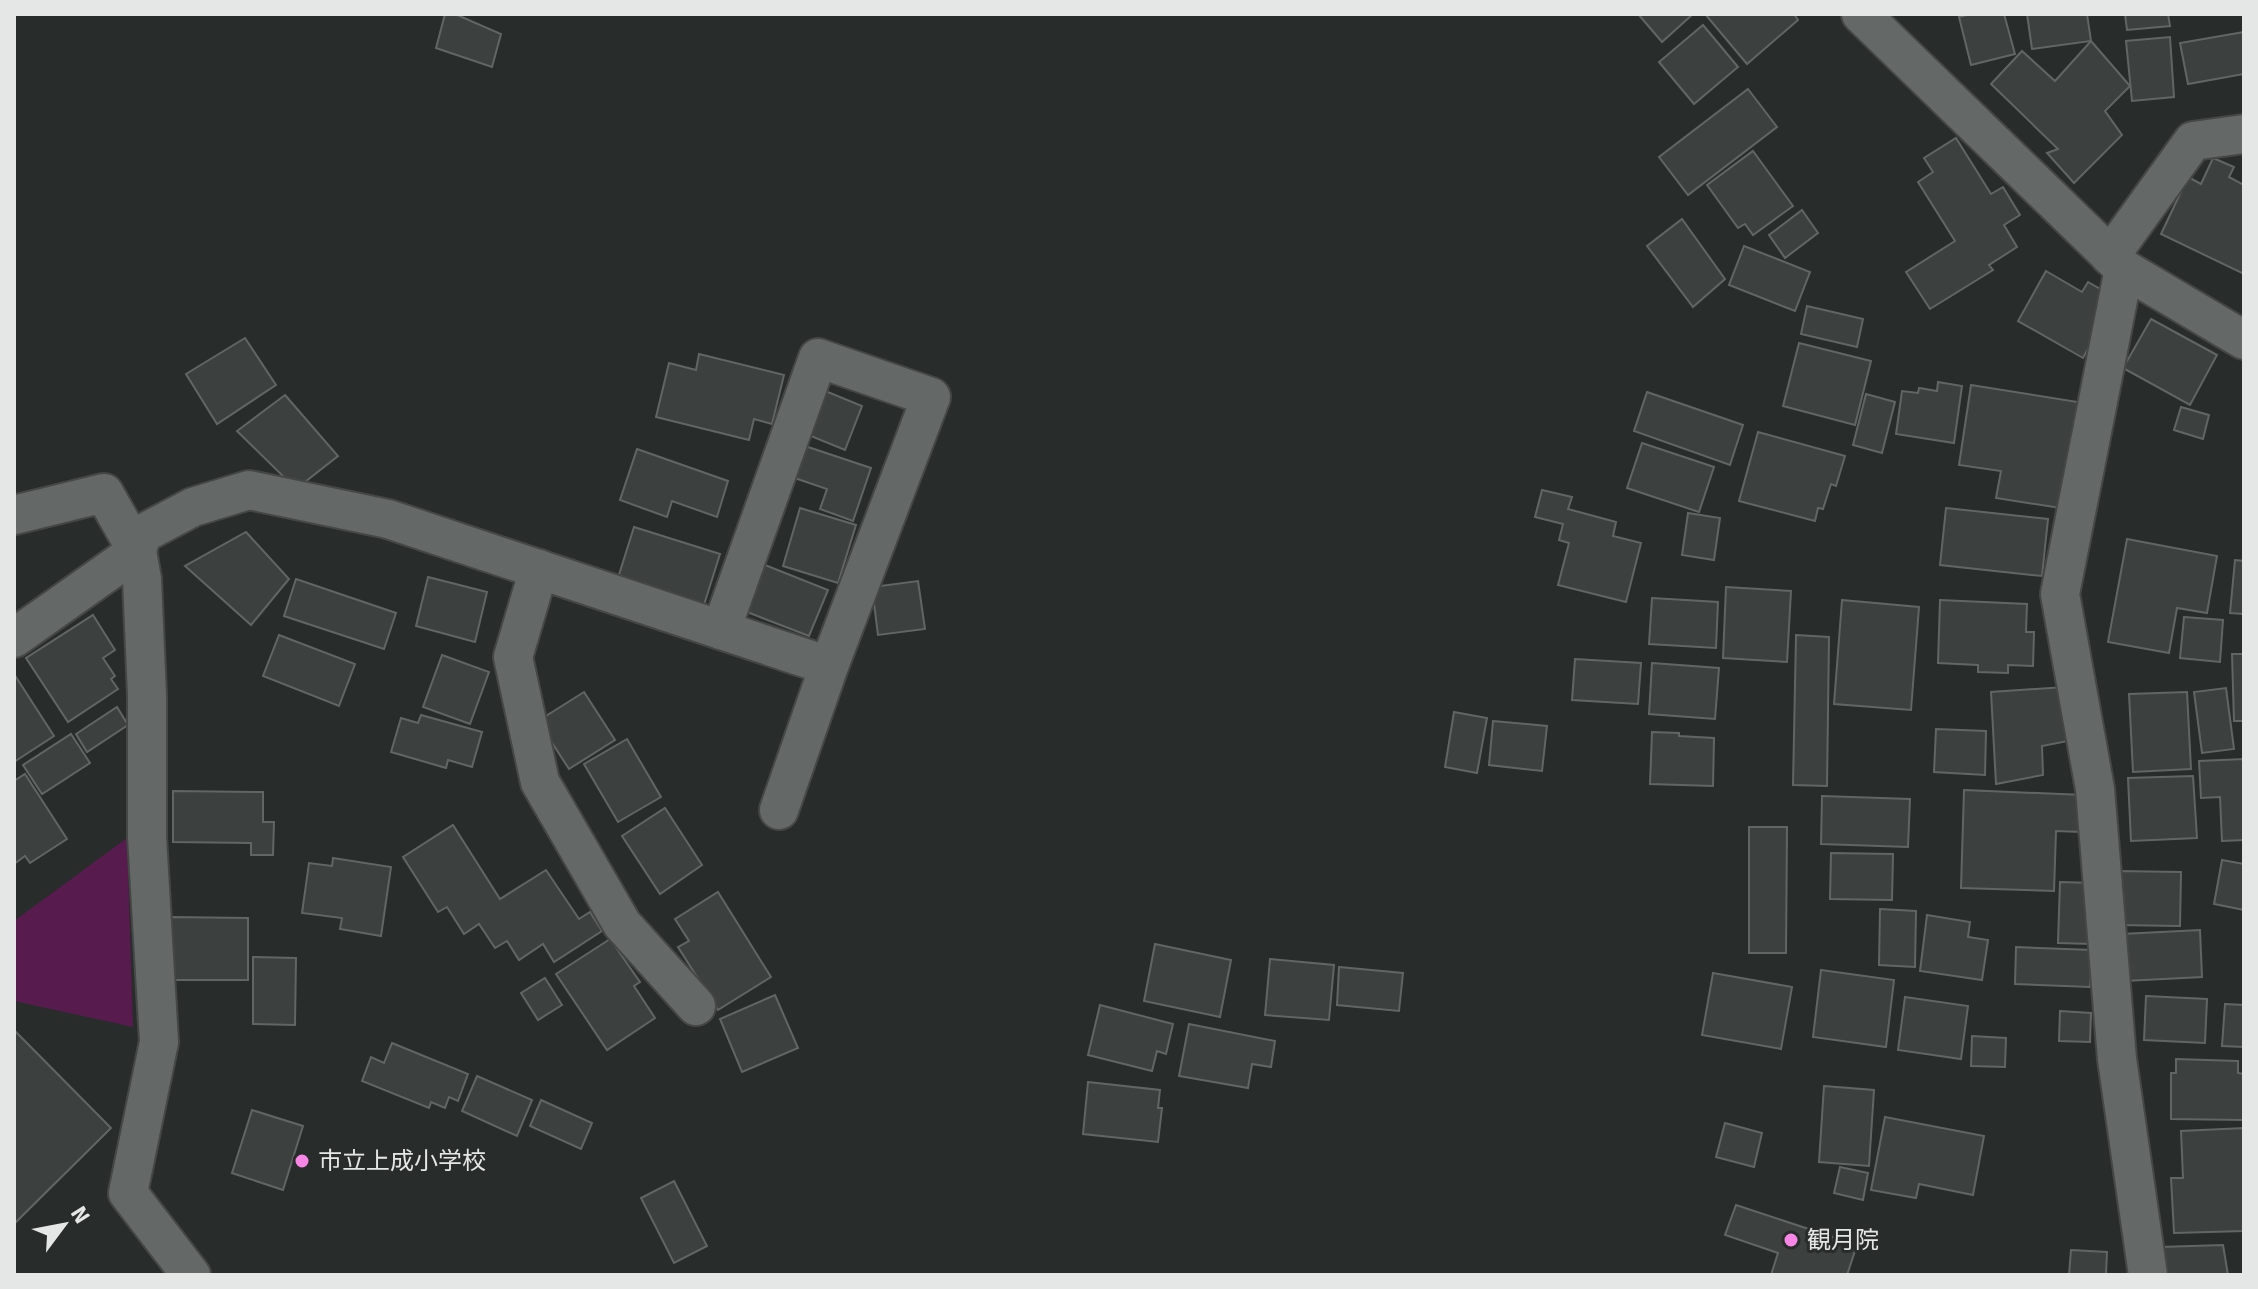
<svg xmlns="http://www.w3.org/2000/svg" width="2258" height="1289" font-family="Signika,'Noto Sans JP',sans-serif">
<rect width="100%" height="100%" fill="#282c2b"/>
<!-- green -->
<polygon fill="#571c4d" points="127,838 133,1027 14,1001 14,921"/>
<!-- building -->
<g fill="#3c403f" stroke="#616665" stroke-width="2">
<polygon points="445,14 455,14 501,34 492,67 436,48"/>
<polygon points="1638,14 1693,14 1662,42"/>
<polygon points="1705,14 1794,14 1798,20 1747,64"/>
<polygon points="1970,14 2004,14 2015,54 1971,65 1959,17"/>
<polygon points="2027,14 2087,14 2091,41 2032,49"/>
<polygon points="2125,14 2168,14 2170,26 2127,30"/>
<polygon points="1703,25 1738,67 1694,104 1659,62"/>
<polygon points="2244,32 2244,74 2188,84 2180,43"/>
<polygon points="2170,37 2174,97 2132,101 2126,41"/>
<polygon points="2091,41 2130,86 2105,111 2122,135 2074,183 2047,153 2058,149 1991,84 2022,51 2055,81"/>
<polygon points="1748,89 1777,127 1688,195 1659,157"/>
<polygon points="1956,138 1991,194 2003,187 2020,215 2004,225 2017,247 1989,265 1993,270 1930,309 1906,272 1955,241 1918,182 1933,172 1924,158"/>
<polygon points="1753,151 1793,206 1753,235 1745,224 1738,228 1707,185"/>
<polygon points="2213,158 2234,167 2229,177 2244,185 2244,274 2161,234 2188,177 2201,184"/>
<polygon points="1802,210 1818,233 1785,258 1769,235"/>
<polygon points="1682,219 1725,279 1693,307 1647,246"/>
<polygon points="1744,246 1810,272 1795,311 1729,285"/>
<polygon points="2046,271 2082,292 2088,282 2116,298 2083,358 2018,321"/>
<polygon points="1807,306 1863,319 1857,347 1801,334"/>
<polygon points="2151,319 2217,355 2190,405 2123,368"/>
<polygon points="245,338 276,385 217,424 186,374"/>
<polygon points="1799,343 1871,361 1855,425 1783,406"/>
<polygon points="699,354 784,375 772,424 754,419 749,440 656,417 669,363 696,370"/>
<polygon points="1938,382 1962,386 1954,443 1896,434 1902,391 1918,393 1919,388 1937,391"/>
<polygon points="1971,385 2084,403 2073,510 1996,498 2001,471 1959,465"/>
<polygon points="818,388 862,406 845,450 801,432"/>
<polygon points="1647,392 1743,425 1730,465 1634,431"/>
<polygon points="1866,394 1895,402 1882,453 1853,445"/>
<polygon points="285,395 338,456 296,489 237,431"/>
<polygon points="2181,407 2209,415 2203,439 2174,430"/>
<polygon points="1758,432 1845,456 1836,486 1831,484 1823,509 1818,508 1815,521 1739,501"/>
<polygon points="796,443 871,468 853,521 820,509 827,489 786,475"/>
<polygon points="1642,443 1714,467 1699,512 1627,488"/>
<polygon points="637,449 728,481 717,517 672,501 667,517 620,500"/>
<polygon points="1542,490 1572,497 1568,509 1616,522 1613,536 1641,543 1626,602 1558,585 1569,543 1559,540 1563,524 1535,517"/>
<polygon points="800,508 856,525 838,583 783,566"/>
<polygon points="1946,508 2048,519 2042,576 1940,565"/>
<polygon points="1688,513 1720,518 1714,560 1682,555"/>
<polygon points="634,527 720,554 703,608 617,581"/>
<polygon points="246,532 289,579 251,625 185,566"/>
<polygon points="2127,539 2217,556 2207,613 2177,608 2169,653 2108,642"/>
<polygon points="2235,560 2244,561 2244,614 2230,613"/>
<polygon points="765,565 828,590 809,636 747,612"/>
<polygon points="428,577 487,592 475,642 416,626"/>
<polygon points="296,579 396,613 384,649 284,616"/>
<polygon points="918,581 925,629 878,635 872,587"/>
<polygon points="1726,587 1791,591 1787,662 1723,658"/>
<polygon points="1652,598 1718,602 1716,648 1649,644"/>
<polygon points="1842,600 1919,607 1911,710 1834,704"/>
<polygon points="1940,600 2027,604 2026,632 2034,632 2033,666 2008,665 2008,673 1978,672 1978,665 1938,663"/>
<polygon points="93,615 115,650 103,658 115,676 111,679 118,689 68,722 26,658"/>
<polygon points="2184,617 2223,620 2220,662 2180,658"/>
<polygon points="279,635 355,664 339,706 263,676"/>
<polygon points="1796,635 1829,637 1827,786 1793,785"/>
<polygon points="2232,654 2244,654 2244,721 2234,721"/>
<polygon points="442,655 489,672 470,724 423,707"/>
<polygon points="1575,659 1641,663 1638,704 1572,700"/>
<polygon points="1652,663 1719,668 1715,719 1649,714"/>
<polygon points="14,674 54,736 14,762"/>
<polygon points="2065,687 2073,740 2042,746 2043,775 1996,784 1991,692"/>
<polygon points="2226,688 2234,749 2202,753 2194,692"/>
<polygon points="584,692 615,740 569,769 538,721"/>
<polygon points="2187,692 2191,769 2133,772 2129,694"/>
<polygon points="117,707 128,725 87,752 76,734"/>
<polygon points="1454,712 1487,718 1477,773 1445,767"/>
<polygon points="421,715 482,732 472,767 448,760 446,768 391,752 401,718 418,723"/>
<polygon points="1493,721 1547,726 1542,771 1489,765"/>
<polygon points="1936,729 1986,731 1985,775 1934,772"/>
<polygon points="1652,732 1679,733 1679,736 1714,738 1713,786 1650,784"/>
<polygon points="71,734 90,763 42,794 23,765"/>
<polygon points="627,739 661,797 618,822 584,764"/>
<polygon points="2244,759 2244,840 2222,841 2220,797 2201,798 2199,761"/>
<polygon points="25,774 67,839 30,863 25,856 14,864 14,781"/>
<polygon points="2193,776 2197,838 2131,841 2128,778"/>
<polygon points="1964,790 2083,795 2081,832 2056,831 2054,891 1961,888"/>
<polygon points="173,791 263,792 263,822 274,822 273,855 251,855 251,843 173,842"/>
<polygon points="1822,796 1910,799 1908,847 1821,844"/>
<polygon points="665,808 702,865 660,894 622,836"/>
<polygon points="453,825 500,899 546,870 579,919 590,912 602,931 554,962 543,944 519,960 507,941 495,948 479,924 464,934 447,907 438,912 403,857"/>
<polygon points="1749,827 1787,827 1786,953 1749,953"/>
<polygon points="1831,853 1893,854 1892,900 1830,899"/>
<polygon points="333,858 391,867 381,936 340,929 342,918 302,913 309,863 332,866"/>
<polygon points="2222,860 2244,864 2244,910 2214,904"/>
<polygon points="2117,871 2181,872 2180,926 2116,925"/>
<polygon points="2060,882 2094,883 2092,944 2058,943"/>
<polygon points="718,892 771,977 718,1010 678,947 689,941 675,919"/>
<polygon points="1880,909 1916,911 1915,967 1879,965"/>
<polygon points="1927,915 1970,922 1968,937 1988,940 1982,980 1920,971"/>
<polygon points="170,917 248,918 248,980 169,980"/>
<polygon points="2200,930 2202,977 2125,981 2122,934"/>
<polygon points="610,939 640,982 634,986 655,1018 607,1050 556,974"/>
<polygon points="1155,944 1231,960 1220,1017 1144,1001"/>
<polygon points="2016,947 2092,950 2090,987 2015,984"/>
<polygon points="253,957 296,958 295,1025 253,1024"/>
<polygon points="1270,959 1334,965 1329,1020 1265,1015"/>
<polygon points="1339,967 1403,973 1399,1011 1337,1005"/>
<polygon points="1821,970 1894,980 1886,1047 1813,1037"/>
<polygon points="1713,973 1792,987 1781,1049 1702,1035"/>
<polygon points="545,978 562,1005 538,1020 521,993"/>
<polygon points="775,995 798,1048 742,1072 720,1019"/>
<polygon points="2146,996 2207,999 2205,1043 2144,1040"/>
<polygon points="1905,997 1968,1006 1961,1059 1898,1050"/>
<polygon points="2225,1004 2244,1005 2244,1047 2222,1046"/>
<polygon points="1100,1005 1173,1024 1166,1054 1157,1051 1152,1071 1088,1055"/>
<polygon points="2060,1011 2091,1013 2090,1042 2059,1041"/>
<polygon points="1189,1024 1275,1041 1271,1067 1252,1064 1248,1088 1179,1076"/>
<polygon points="14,1030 111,1128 14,1224"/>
<polygon points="1972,1036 2006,1038 2005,1067 1971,1066"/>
<polygon points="392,1043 468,1074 458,1101 449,1097 445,1108 431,1102 429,1108 362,1081 371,1057 384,1063"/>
<polygon points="2176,1059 2238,1061 2238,1073 2244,1074 2244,1120 2171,1119 2171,1073 2176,1073"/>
<polygon points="477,1076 532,1100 517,1136 462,1111"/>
<polygon points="1088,1082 1160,1090 1158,1108 1162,1108 1158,1142 1083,1134"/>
<polygon points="1824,1086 1874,1090 1869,1166 1819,1162"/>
<polygon points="541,1100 592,1123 581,1149 530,1126"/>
<polygon points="252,1110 303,1126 283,1190 232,1173"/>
<polygon points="1885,1117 1984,1136 1973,1195 1919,1184 1916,1198 1871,1190"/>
<polygon points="1725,1123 1762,1133 1754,1167 1716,1157"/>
<polygon points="2244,1128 2244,1231 2174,1233 2171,1178 2183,1178 2181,1131"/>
<polygon points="1840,1167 1868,1173 1863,1200 1834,1193"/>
<polygon points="674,1181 707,1246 674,1263 641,1198"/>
<polygon points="1736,1205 1857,1245 1847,1275 1771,1275 1778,1253 1725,1235"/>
<polygon points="2223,1245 2228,1275 2166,1275 2160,1247"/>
<polygon points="2071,1250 2107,1252 2106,1275 2069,1275"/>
</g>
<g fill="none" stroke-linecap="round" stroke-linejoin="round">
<defs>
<g id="minor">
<polyline points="1861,14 2124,269 2244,340"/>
<polyline points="2110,256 2193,141 2244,134"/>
<polyline points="2124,269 2060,594 2095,789 2117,1059 2148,1275"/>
<polyline points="14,515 104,493 137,551 142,579 147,696 147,837 159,1042 128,1193 191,1275"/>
<polyline points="539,569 513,657 540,782 622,924 696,1006"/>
<polyline points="721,630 818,358 931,397 829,666 779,810"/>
<polyline points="14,638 137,551 142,534 193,507 249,490 388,519 829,666"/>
</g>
</defs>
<!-- minor casing -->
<use href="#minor" stroke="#444746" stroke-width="42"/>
<!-- minor -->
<use href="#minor" stroke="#646968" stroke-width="38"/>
</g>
<!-- markers -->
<g fill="#fb86e5" stroke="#282c2b" stroke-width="3">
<circle cx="302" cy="1161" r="8"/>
<circle cx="1791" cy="1240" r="8"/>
</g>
<g text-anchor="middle" stroke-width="6" stroke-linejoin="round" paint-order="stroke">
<!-- poi labels -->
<g font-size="24" fill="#e4e7e6" stroke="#282c2b" text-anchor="start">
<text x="318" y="1169">市立上成小学校</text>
<text x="1807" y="1248">観月院</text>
</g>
</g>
<!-- border -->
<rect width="2258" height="1289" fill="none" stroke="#e4e7e6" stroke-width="32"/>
<!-- north arrow -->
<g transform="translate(64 1225) rotate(58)" stroke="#282c2b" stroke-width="6" paint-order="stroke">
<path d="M0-6L14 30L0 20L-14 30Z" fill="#e4e7e6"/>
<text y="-12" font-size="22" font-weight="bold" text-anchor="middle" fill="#e4e7e6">N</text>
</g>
</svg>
